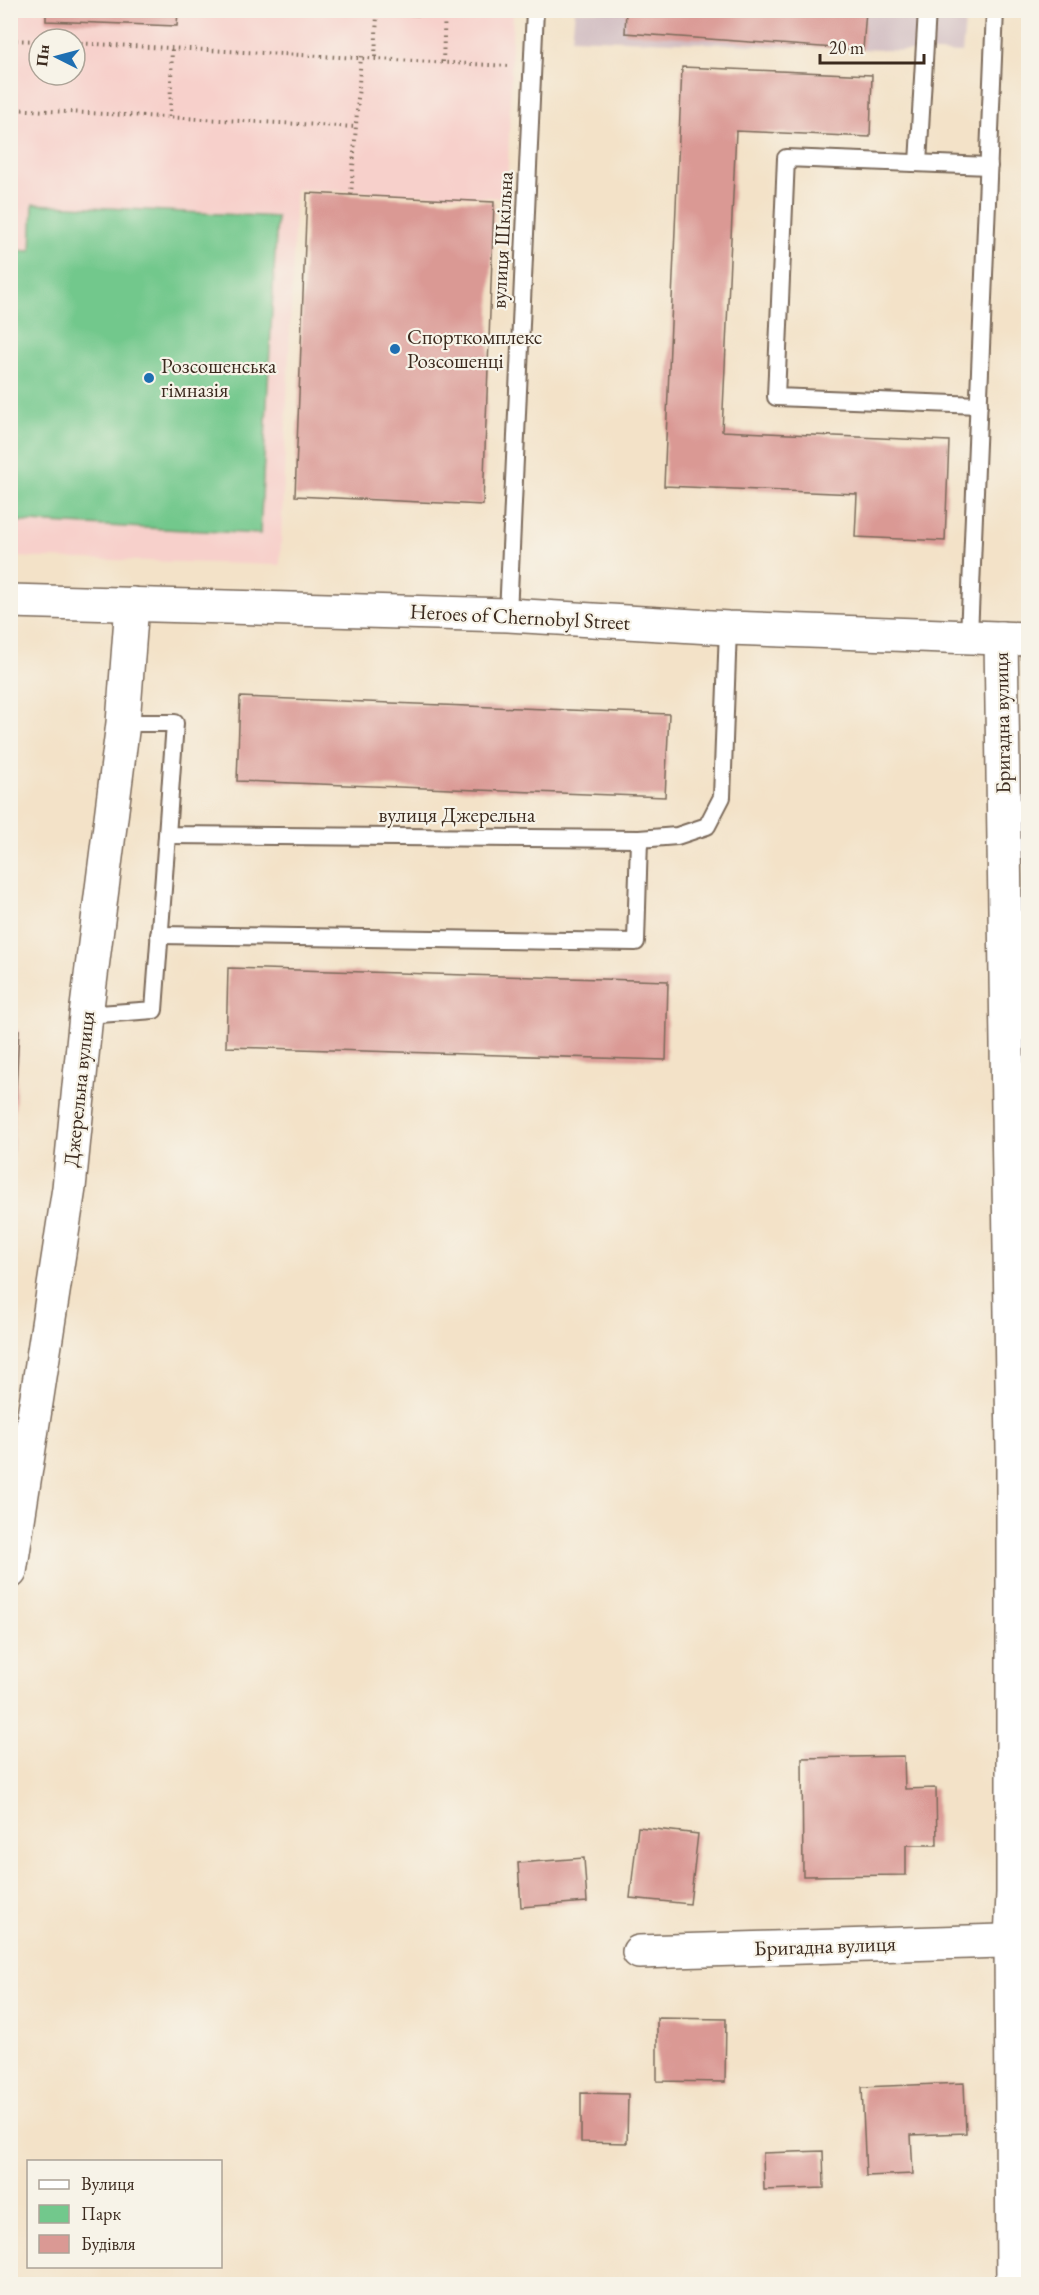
<svg xmlns="http://www.w3.org/2000/svg" width="1039" height="2295" font-family="'EB Garamond',serif">
<rect width="100%" height="100%" fill="#f7f3e8"/>
<filter id="ink" filterUnits="userSpaceOnUse"><feTurbulence type="fractalNoise" baseFrequency=".0167" numOctaves="2"/><feDisplacementMap in="SourceGraphic" scale="12" xChannelSelector="R" yChannelSelector="G"/><feConvolveMatrix kernelMatrix="1 2 1 2 8 2 1 2 1" color-interpolation-filters="sRGB"/></filter>
<filter id="wash" filterUnits="userSpaceOnUse"><feTurbulence type="fractalNoise" baseFrequency=".008" numOctaves="4" result="noise"/><feDisplacementMap in="SourceGraphic" scale="24" xChannelSelector="R" yChannelSelector="G"/><feGaussianBlur stdDeviation="1.35" result="paint"/><feColorMatrix in="noise" values="0 0 0 0 0 0 0 0 0 0 0 0 0 0 0 0 0 1.4 0 .05"/><feComposite in="paint" operator="in"/></filter>
<g filter="url(#wash)">
<rect width="100%" height="100%" fill="#f3e2c8"/>
<!-- built -->
<path fill="#f7d0cb" fill-rule="evenodd" d="M11,11H513L507,198L296,189L280,565L11,557ZM39,39H75V75H39Z"/>
<!-- industrial -->
<polygon fill="#d2bec2" points="575,11 966,11 962,53 572,38"/>
<!-- green -->
<polygon fill="#72c88c" stroke="#567955" stroke-width="1.5" points="33,204 277,217 260,534 11,521 11,250 31,251"/>
<g id="blocks">
<!-- building -->
<g fill="#da9994">
<polygon points="46,10 178,10 177,26 46,21"/>
<polygon points="336,10 432,10 432,16 336,13"/>
<polygon points="626,10 866,10 863,50 625,33"/>
<polygon points="682,67 872,75 870,137 736,131 722,431 949,441 945,541 855,537 857,494 664,486"/>
<polygon points="307,193 494,202 483,505 295,496"/>
<polygon points="240,697 669,714 665,797 237,781"/>
<polygon points="228,968 668,981 666,1060 226,1047"/>
<polygon points="10,1029 19,1030 12,1173 10,1173"/>
<polygon points="904,1756 905,1789 936,1788 937,1845 906,1845 906,1875 803,1876 802,1758"/>
<polygon points="638,1827 698,1834 690,1904 630,1898"/>
<polygon points="584,1858 587,1902 521,1907 518,1863"/>
<polygon points="657,2018 726,2019 725,2082 657,2081"/>
<polygon points="964,2083 966,2133 911,2135 913,2174 866,2176 862,2087"/>
<polygon points="581,2093 628,2094 627,2143 581,2142"/>
<polygon points="823,2151 824,2188 764,2190 763,2153"/>
</g>
</g>
</g>
<g filter="url(#ink)">
<use href="#blocks" fill-opacity="0" stroke="#7b6a5a" stroke-width="1.5"/>
<g fill="none" stroke-linecap="round" stroke-linejoin="round">
<defs>
<g id="lane">
<polyline points="918,163 927,10"/>
<polyline points="979,405 776,397 786,158 989,166"/>
<polyline points="508,615 535,10"/>
<polyline points="969,636 995,10"/>
<polyline points="123,723 175,723 167,835 639,839 677,836 707,826 722,797 728,628"/>
<polyline points="159,935 636,942 639,839"/>
<polyline points="86,1015 154,1010 167,835"/>
</g>
<g id="street">
<polyline points="10,601 508,615 728,628 1028,639"/>
<polyline points="1001,638 1013,1449 1013,1893 1011,1941 1013,2284"/>
<polyline points="10,1572 69,1188 86,1015 123,723 132,604"/>
<polyline points="639,1952 1002,1941 1011,1941 1028,1954"/>
</g>
</defs>
<!-- lane casing -->
<use href="#lane" stroke="#7b6a5a" stroke-width="20"/>
<!-- street casing -->
<use href="#street" stroke="#7b6a5a" stroke-width="36"/>
<!-- path -->
<g stroke="#7b6a5a" stroke-width="4" stroke-dasharray="1.5 4.5" stroke-linecap="butt">
<polyline points="10,40 39,41"/>
<polyline points="75,43 509,66"/>
<polyline points="375,57 377,14"/>
<polyline points="443,62 445,10"/>
<polyline points="10,109 357,127"/>
<polyline points="170,117 172,47"/>
<polyline points="351,195 361,56"/>
</g>
<!-- lane -->
<use href="#lane" stroke="#fff" stroke-width="16"/>
<!-- street -->
<use href="#street" stroke="#fff" stroke-width="33"/>
</g>
</g>
<!-- markers -->
<g fill="#1f6fb2" stroke="#f7f3e8" stroke-width="2">
<circle cx="395" cy="349" r="6"/>
<circle cx="149" cy="378" r="6"/>
</g>
<g text-anchor="middle" stroke-width="4.5" stroke-linejoin="round" paint-order="stroke">
<!-- street labels -->
<g font-size="21" fill="#3b2a1e" stroke="#f7f3e8">
<text transform="translate(502 240) rotate(-87)" y="7">вулиця Шкільна</text>
<text transform="translate(520 617) rotate(3)" y="7">Heroes of Chernobyl Street</text>
<text transform="translate(1002 723) rotate(-91)" y="7">Бригадна вулиця</text>
<text x="457" y="822">вулиця Джерельна</text>
<text transform="translate(79 1089) rotate(-84)" y="7">Джерельна вулиця</text>
<text transform="translate(825 1946) rotate(-2)" y="7">Бригадна вулиця</text>
</g>
<!-- poi labels -->
<g font-size="21" fill="#3b2a1e" stroke="#f7f3e8" text-anchor="start">
<text x="407" y="344">Спорткомплекс<tspan x="407" dy="24">Розсошенці</tspan></text>
<text x="161" y="373">Розсошенська<tspan x="161" dy="24">гімназія</tspan></text>
</g>
</g>
<!-- margin -->
<rect width="1039" height="2295" fill="none" stroke="#f7f3e8" stroke-width="36"/>
<!-- legend -->
<rect x="27" y="2160" width="195" height="108" fill="#f7f3e8" stroke="#aca397" stroke-width="1.5"/>
<rect x="39" y="2180" width="30" height="9" fill="#ffffff" stroke="#aca397" stroke-width="1.5"/>
<text x="81" y="2190" font-size="18" fill="#3b2a1e">Вулиця</text>
<rect x="39" y="2205" width="30" height="18" fill="#72c88c" stroke="#aca397" stroke-width="1.5"/>
<text x="81" y="2220" font-size="18" fill="#3b2a1e">Парк</text>
<rect x="39" y="2235" width="30" height="18" fill="#da9994" stroke="#aca397" stroke-width="1.5"/>
<text x="81" y="2250" font-size="18" fill="#3b2a1e">Будівля</text>
<!-- north arrow -->
<g transform="translate(57 57) rotate(276)"><circle r="28" fill="#f7f3e8" stroke="#aca397" stroke-width="1.5"/>
<path d="M0-4.5L10 22L0 15L-10 22Z" fill="#1f6fb2"/>
<text y="-9" font-size="16" font-weight="bold" text-anchor="middle" fill="#3b2a1e">Пн</text>
</g>
<!-- scale -->
<path d="M820 54v9h104v-9" fill="none" stroke="#3b2a1e" stroke-width="3"/>
<text x="829" y="54" font-size="18" fill="#3b2a1e" stroke="#f7f3e8" stroke-width="4.5" paint-order="stroke">20 m</text>
</svg>
